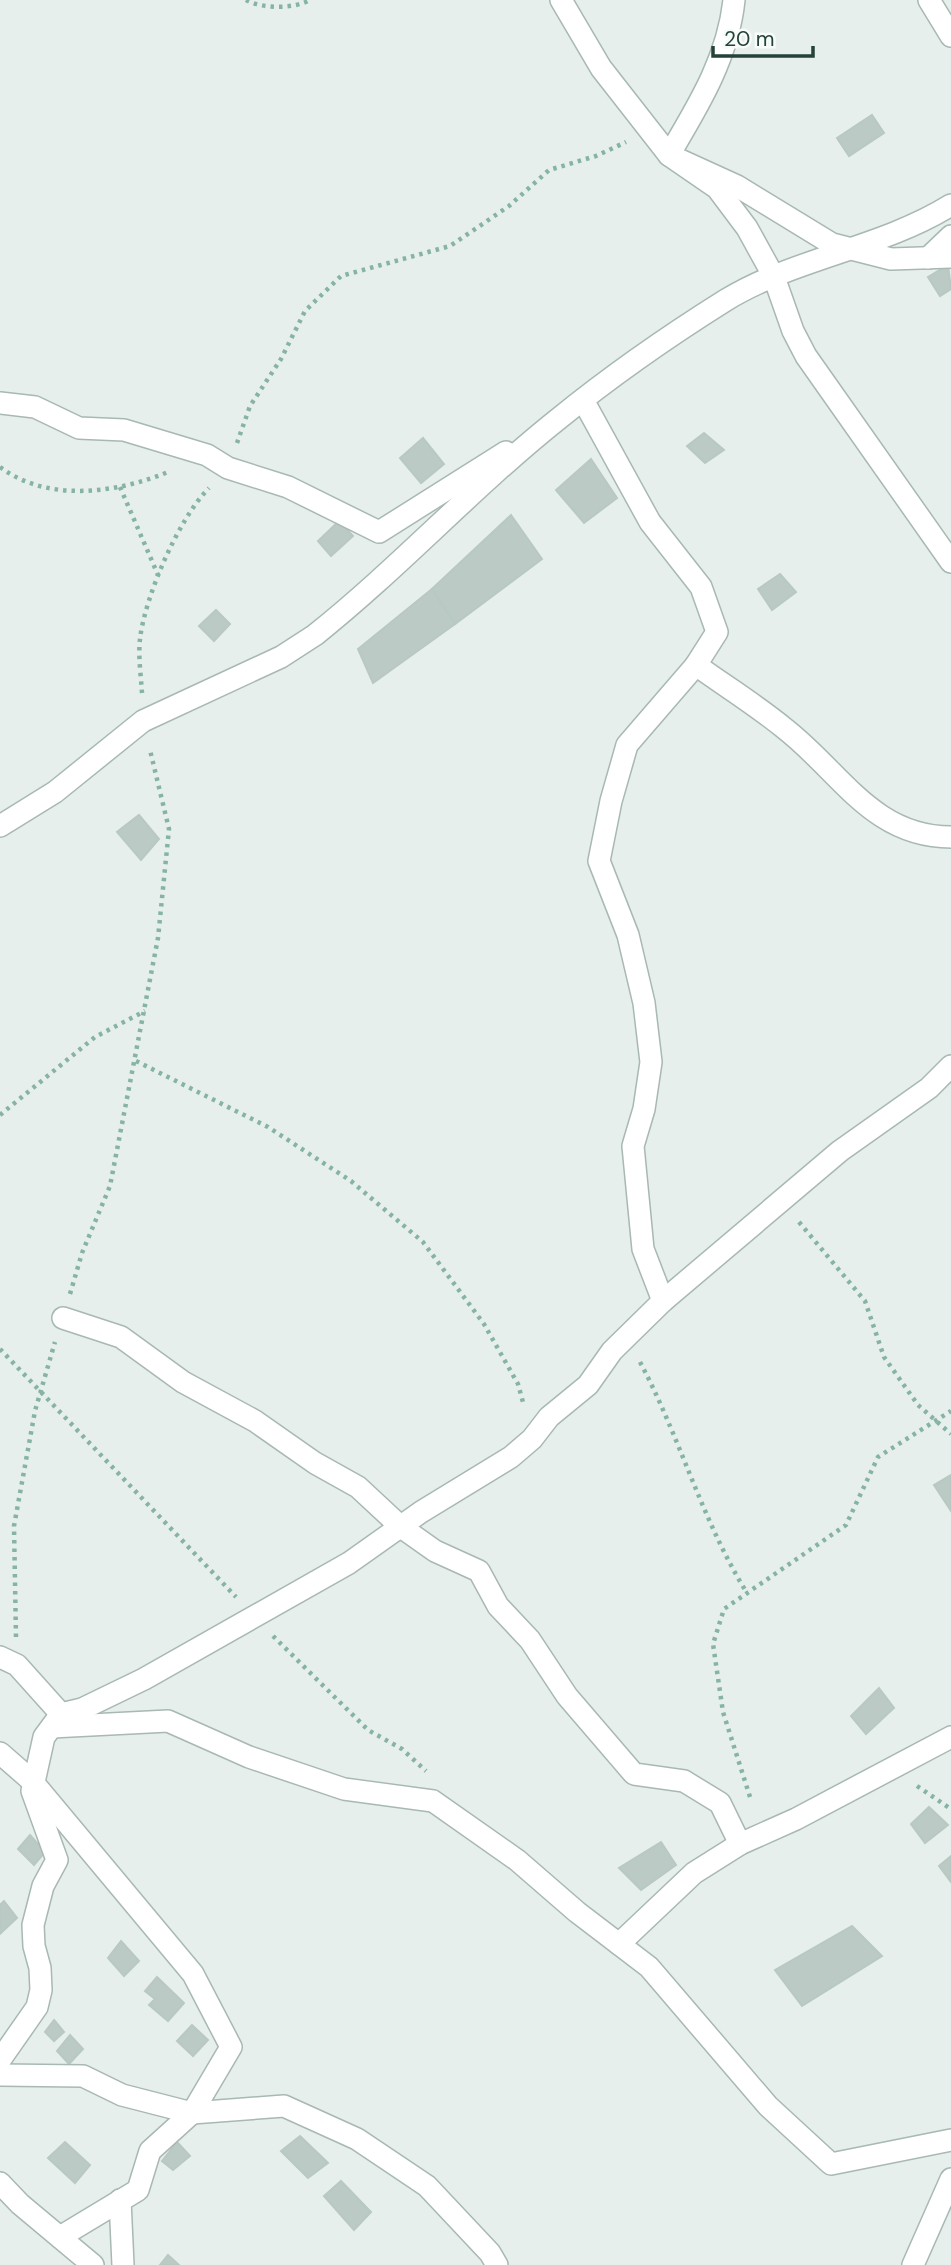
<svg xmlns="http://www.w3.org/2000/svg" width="951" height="2265" font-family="'DM Sans',sans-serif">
<rect width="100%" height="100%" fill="#e6efeb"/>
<!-- building -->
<g fill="#bbcac4" stroke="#b8c9c2" stroke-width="2">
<polygon points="872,115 884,133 849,156 837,138"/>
<polygon points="948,265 951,289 940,296 928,277"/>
<polygon points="704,433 724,450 705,463 687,446"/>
<polygon points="423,438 444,464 421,483 400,458"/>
<polygon points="591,459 617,498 584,523 556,490"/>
<polygon points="511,515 542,559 455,624 432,589"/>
<polygon points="339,521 353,536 331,556 318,541"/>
<polygon points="780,574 796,592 772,610 758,589"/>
<polygon points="432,589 455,624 373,683 358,649"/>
<polygon points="216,610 230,624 214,641 199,626"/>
<polygon points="139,815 159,839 141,860 117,832"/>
<polygon points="951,1475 951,1511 934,1485"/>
<polygon points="879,1688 894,1708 866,1734 851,1716"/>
<polygon points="929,1807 948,1825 925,1843 911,1824"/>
<polygon points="30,1835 45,1852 34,1865 18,1849"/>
<polygon points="661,1842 676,1865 641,1890 619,1868"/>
<polygon points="951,1856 951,1882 939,1866"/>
<polygon points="4,1901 17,1918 0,1934 0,1905"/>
<polygon points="852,1926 882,1956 802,2006 775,1970"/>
<polygon points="121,1941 139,1961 124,1976 108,1958"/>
<polygon points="157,1977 184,2003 168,2021 149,2005 155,1999 145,1991"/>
<polygon points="54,2020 64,2032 54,2041 45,2032"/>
<polygon points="192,2025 208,2040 193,2056 177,2041"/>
<polygon points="70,2035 83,2049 69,2064 57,2051"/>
<polygon points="300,2136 328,2163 308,2178 281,2151"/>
<polygon points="65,2142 90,2165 75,2183 48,2158"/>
<polygon points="177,2142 190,2156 173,2170 162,2161"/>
<polygon points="341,2181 371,2212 354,2230 324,2196"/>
<polygon points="168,2255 179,2265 160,2265"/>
</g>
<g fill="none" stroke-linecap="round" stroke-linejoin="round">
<defs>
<g id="minor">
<polyline points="561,0 601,68 669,155 717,188 747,228 774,277 793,331 806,356 951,562"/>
<path d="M734,0C728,58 698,106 669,155L737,186L832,244L891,259L951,257"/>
<polyline points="929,0 951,36"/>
<polyline points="928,258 951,236"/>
<path d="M583,400L650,522L701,587L717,632L696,665C725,686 756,705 784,728C840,771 872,837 951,837"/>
<polyline points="0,403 35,407 79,428 124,430 207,455 228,468 288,487 379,532 506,452"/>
<path d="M0,826L55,792L143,721L281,657L315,635C399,568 473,487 557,420C611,376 667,337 726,300C795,258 882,248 951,205"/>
<polyline points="663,1301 643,1249 633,1146 644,1109 651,1062 644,1003 628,935 599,861 611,801 627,745 696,665"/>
<polyline points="63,1318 121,1337 183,1382 255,1421 315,1463 358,1487 401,1527 435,1551 479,1571 498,1606 530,1640 567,1696 634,1774 684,1781 720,1803 740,1844"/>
<polyline points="0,1657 17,1665 61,1714"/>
<polyline points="52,1727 168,1721 249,1757 344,1789 433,1801 517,1860 577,1912 649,1967 768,2106 831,2164 951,2140"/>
<polyline points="0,1753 32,1781 193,1974 231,2047 192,2113 150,2151 138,2190 60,2237"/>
<polyline points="619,1944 694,1873 740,1844 796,1819 951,1737"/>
<polyline points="0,2060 37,2007 41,1990 40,1968 34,1946 33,1925 43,1886 57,1860 32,1791 44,1737 61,1714 82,1709 144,1679 349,1563 421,1512 511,1457 532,1439 549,1417 588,1385 612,1351 663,1301 840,1151 929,1088 951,1066"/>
<polyline points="0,2075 83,2076 122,2095 192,2113 284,2106 357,2139 427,2186 490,2253 497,2265"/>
<polyline points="0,2183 20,2204 93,2265"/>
<polyline points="120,2200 123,2265"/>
<polyline points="913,2265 951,2179"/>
</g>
</defs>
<!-- minor casing -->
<use href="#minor" stroke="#a8b8b2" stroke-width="24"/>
<!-- path -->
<g stroke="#86b3a5" stroke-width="4.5" stroke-dasharray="3.5 5" stroke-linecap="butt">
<path d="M246,0C262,9 294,9 310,0"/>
<polyline points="237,443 250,406 281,359 305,311 341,276 450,246 509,206 549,170 596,156 626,142"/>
<path d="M0,467C48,503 117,493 168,472"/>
<polyline points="120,487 158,575"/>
<path d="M142,693C141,676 138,656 140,639C145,596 179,518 209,488"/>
<polyline points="136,1061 268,1127 351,1181 423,1242 484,1324 518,1384 524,1406"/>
<polyline points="0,1115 95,1037 145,1011"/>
<polyline points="799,1222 865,1301 884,1357 918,1405 951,1434"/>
<polyline points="70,1294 82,1253 110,1186 158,938 169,829 150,750"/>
<polyline points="0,1349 236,1597"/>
<path d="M640,1362C680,1437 702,1521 747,1593"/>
<polyline points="273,1636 368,1730 402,1749 426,1771"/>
<polyline points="16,1637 14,1526 35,1411 55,1342"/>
<polyline points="917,1786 951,1809"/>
<polyline points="750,1797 723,1712 713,1644 724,1609 846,1525 878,1457 951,1411"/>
</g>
<!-- minor -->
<use href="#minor" stroke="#fff" stroke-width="21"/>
</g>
<!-- scale -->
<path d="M713 46v10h100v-10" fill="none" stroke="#24423a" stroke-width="3.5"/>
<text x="724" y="46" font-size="21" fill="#24423a" stroke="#f7fbf9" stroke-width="5" paint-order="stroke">20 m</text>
</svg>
